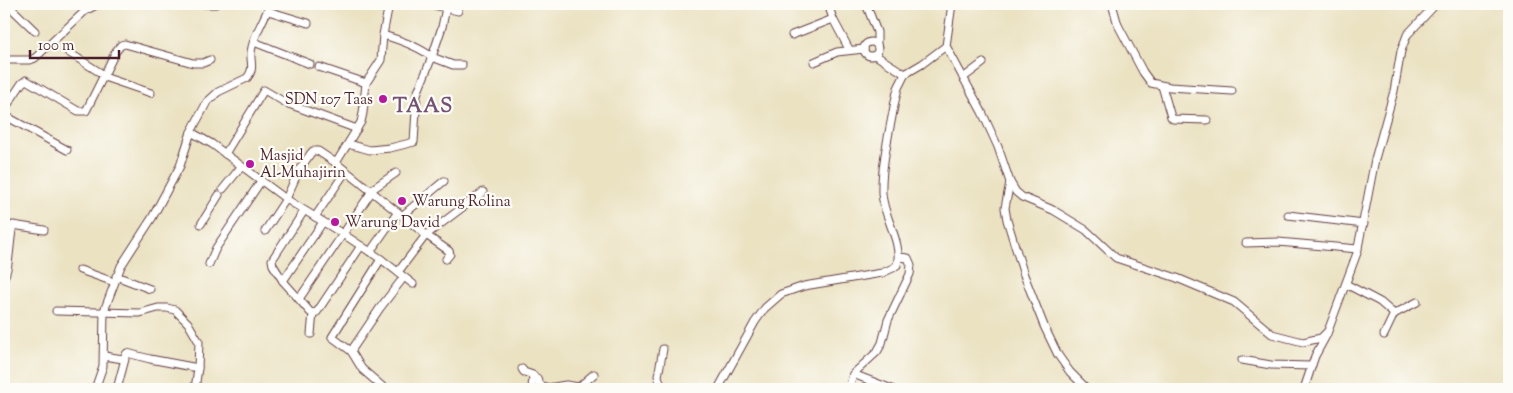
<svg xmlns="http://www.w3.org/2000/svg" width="1513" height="393" font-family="'Sorts Mill Goudy',serif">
<rect width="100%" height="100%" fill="#fdfcf7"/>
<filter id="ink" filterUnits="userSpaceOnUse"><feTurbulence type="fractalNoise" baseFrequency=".02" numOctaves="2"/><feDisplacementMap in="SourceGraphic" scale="10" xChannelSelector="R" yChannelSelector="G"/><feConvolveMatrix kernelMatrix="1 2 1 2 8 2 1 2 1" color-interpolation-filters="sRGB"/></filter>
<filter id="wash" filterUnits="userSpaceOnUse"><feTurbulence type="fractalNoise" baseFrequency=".0096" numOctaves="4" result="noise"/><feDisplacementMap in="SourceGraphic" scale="20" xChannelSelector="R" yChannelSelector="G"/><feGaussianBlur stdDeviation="1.12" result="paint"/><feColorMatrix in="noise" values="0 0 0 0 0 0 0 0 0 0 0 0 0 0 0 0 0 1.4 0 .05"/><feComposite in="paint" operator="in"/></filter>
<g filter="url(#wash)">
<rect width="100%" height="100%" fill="#ebe2c2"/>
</g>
<g filter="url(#ink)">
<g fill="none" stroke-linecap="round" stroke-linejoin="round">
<defs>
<g id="minor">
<polyline points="7,4 35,31"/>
<polyline points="205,4 216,4"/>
<polyline points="389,4 383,35 381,60 366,83 363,113 361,122 336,163 426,235 398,272"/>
<polyline points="429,4 458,11"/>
<polyline points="828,4 833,19 849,49"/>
<polyline points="866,4 877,32 877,45"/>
<polyline points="1112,4 1118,25 1143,72 1151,83 1170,87 1232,91"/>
<polyline points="446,8 442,27 432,57 453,65 462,65"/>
<polyline points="268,11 308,23"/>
<polyline points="792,35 833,19"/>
<polyline points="254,42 310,64"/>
<circle cx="871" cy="49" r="7"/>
<polyline points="946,46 982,112 998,147 1010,182 1005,208 1007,220 1024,275 1044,326 1058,355 1070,372 1087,389"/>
<polyline points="68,52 104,75"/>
<polyline points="875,55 905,74"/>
<polyline points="4,60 30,60 35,58 85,11 98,4"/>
<polyline points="814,62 837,52 864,49"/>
<polyline points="319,67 366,83"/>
<polyline points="104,77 151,93"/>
<polyline points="963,78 983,63"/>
<polyline points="1162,86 1171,117 1173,119 1207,120"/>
<polyline points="4,110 22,83 26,80 78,111 86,111 116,51 121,45 125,44 193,63 203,63 210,60"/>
<polyline points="4,115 67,150"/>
<polyline points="191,132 212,144 286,199 343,234 299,299 283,281"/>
<path d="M348,144L370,150L390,148L414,142L417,94L432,57C418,46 400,40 383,35"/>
<polyline points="225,154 264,90 286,103 357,129"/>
<polyline points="1010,182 1016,192 1022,197 1053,210 1086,230 1116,258 1177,278 1234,302 1272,334 1303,342 1321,338 1328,331 1357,253 1375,159 1394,91 1401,51 1407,35 1436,4"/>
<polyline points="223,189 241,167"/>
<polyline points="371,190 396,173"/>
<polyline points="372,191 343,234 381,259 332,337 351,351 362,369 385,389"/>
<polyline points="304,211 272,260 273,265 283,281 323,222"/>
<polyline points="403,215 444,181"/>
<polyline points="1288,215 1364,224"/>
<polyline points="315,217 346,171"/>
<polyline points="201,224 219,195"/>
<polyline points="265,231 286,199 299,170 311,153 313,151 318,151 336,163"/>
<polyline points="1246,243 1278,242 1358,249"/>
<polyline points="370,252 398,212"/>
<polyline points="381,259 413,284"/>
<polyline points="446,259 450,254 449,251 426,235 483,192"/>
<polyline points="209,264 216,248 261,181"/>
<polyline points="80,270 114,282"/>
<polyline points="116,276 150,289"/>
<path d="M4,277C9,272 10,237 13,225L44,230"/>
<polyline points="1346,284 1380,302 1394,314 1384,335"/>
<polyline points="299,299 310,312 313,313 317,312 361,246"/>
<polyline points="56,311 140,313 158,308 167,308 175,310 188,323 199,342 198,368"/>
<polyline points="1394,314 1417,302"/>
<polyline points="311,334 313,313"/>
<polyline points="351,351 380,308 404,277"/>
<polyline points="104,356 123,359 127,353 150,359 198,368 195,389"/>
<polyline points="1242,360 1271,365 1311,366"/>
<polyline points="522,369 524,372 533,375 532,389"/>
<polyline points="853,374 892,389"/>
<polyline points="533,377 537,378 540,385 548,388 566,385 579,387 594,374"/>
<path d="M95,389L103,366L104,311L121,266L152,218L180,166L191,132L207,102L218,92L247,78C255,69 250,62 251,52C253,35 265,19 270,4"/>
<polyline points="117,389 125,359"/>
<polyline points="662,389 658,376 663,349"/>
<path d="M718,389L755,322L765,308L781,294L804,286L882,273L893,268L897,265C903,242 883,217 882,193C881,165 890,129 895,101L898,88L905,74L922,64L946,46L952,4"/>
<polyline points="849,389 853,374 877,352 882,343 888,320 910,274 911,265 908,258 899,257"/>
<polyline points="1304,389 1315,356 1327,334"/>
</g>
</defs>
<!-- minor casing -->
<use href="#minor" stroke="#623c42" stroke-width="9"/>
<!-- minor -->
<use href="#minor" stroke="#fff" stroke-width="7"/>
</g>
</g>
<!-- markers -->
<g fill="#b5179e" stroke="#fdfcf7" stroke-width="2">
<circle cx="383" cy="99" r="5"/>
<circle cx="250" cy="164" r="5"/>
<circle cx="402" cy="201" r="5"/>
<circle cx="335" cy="222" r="5"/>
</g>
<g text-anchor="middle" stroke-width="4.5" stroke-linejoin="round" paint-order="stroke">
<!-- poi labels -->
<g font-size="15" fill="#4a1f2b" stroke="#fdfcf7" text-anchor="start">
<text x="373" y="104" text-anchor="end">SDN 107 Taas</text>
<text x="260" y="160">Masjid<tspan x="260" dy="17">Al-Muhajirin</tspan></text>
<text x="412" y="206">Warung Rolina</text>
<text x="345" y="227">Warung David</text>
</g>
<!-- district labels -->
<g font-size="20" font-weight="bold" letter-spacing="1" fill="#745273" stroke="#fdfcf7">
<text x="423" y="112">TAAS</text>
</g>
</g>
<!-- margin -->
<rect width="1513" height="393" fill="none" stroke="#fdfcf7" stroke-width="20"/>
<!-- scale -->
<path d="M30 50v8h89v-8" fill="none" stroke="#4a1f2b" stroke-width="2.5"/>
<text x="38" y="50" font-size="15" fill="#4a1f2b" stroke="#fdfcf7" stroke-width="4" paint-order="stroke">100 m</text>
</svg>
